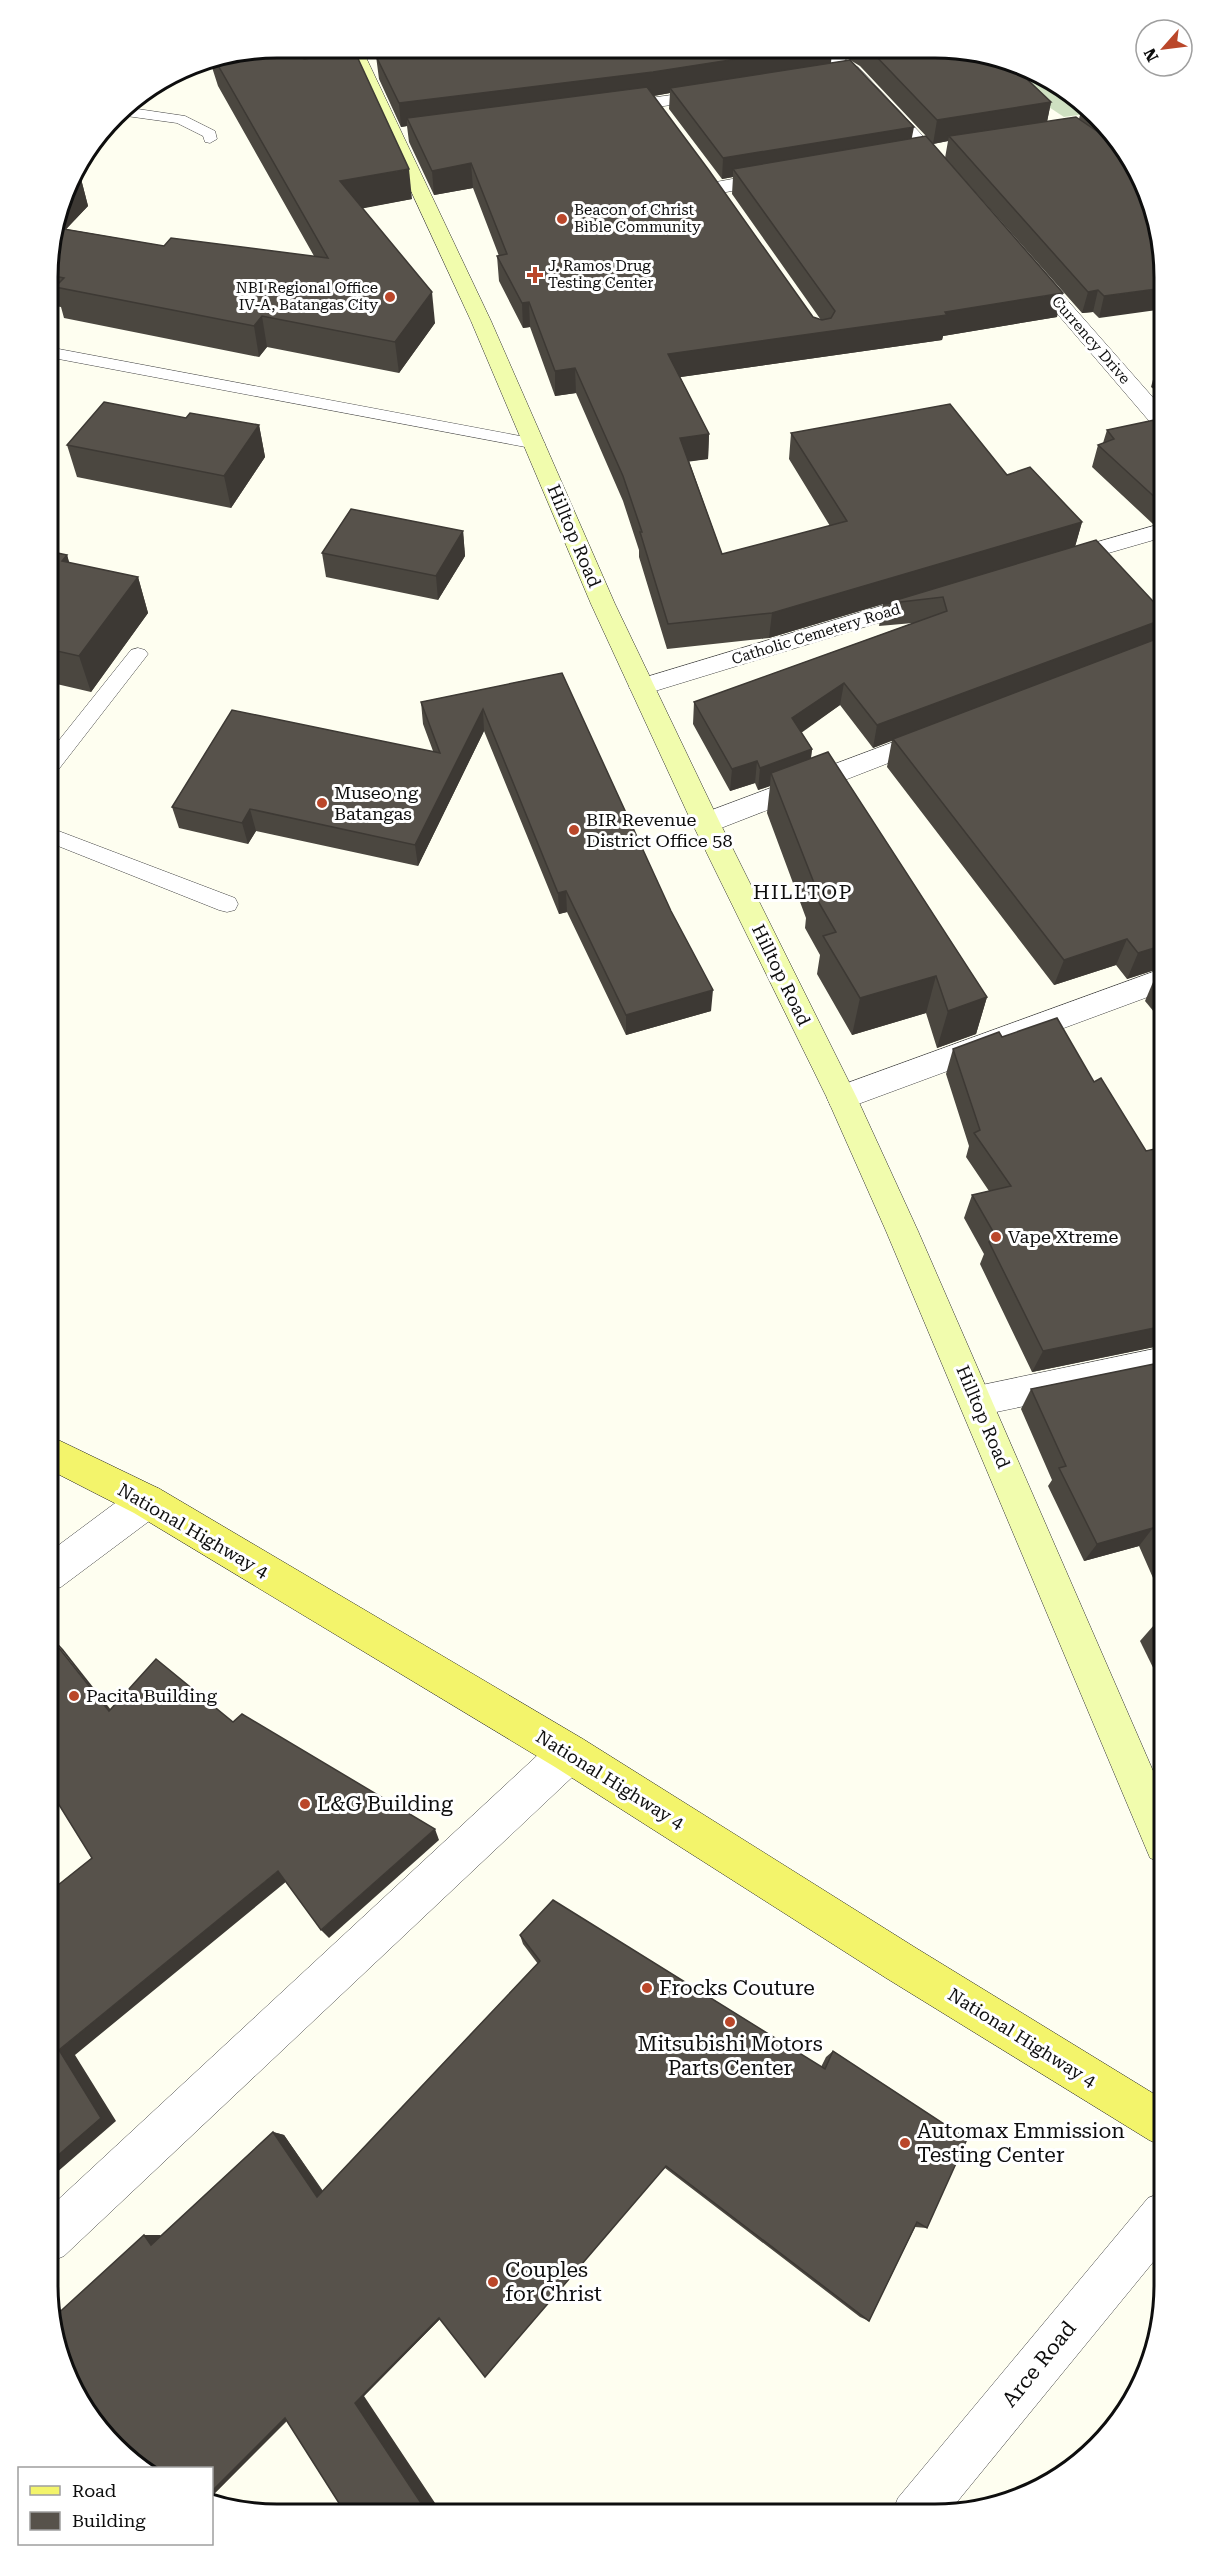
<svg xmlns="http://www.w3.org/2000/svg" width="1212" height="2563" font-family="'Roboto Serif',serif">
<rect width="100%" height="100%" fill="#fefef0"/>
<!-- cemetery -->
<path fill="#cee0c1" d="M966,52C1005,53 1067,83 1093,113L1064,117Z"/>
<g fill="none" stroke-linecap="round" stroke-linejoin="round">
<defs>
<g id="lane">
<polygon points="124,107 185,116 215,131 217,139 210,143 205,142 203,136 177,123 119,115"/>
<polygon points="48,347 536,439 542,440 545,444 542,448 536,449 48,357"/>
<polygon points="138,648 145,650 148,654 145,658 55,774 48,776 48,754 131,650"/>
<polygon points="48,827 235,898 238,904 235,910 227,912 219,910 48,842"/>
</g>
<g id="street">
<polygon points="811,51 832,51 859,68 952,167 954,171 952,175 938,175 847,76"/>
<polygon points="715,89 721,90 724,94 721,98 614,113 608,112 605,108 608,104 614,103"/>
<polygon points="777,171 784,173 786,177 784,181 716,194 709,192 706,188 709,184 716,182"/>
<polygon points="1032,266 1039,268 1164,410 1164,431 1156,429 1025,276 1022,272 1025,268"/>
<polygon points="1164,523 1164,537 1060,567 1052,565 1048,560 1052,555"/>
<polygon points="924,593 933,596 936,601 933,606 642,695 633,693 629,687 633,681"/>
<polygon points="931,728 940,731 944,737 940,743 716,830 706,833 696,830 692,823 696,816"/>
<polygon points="1164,968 1164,991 842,1110 831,1107 827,1098 831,1089"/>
<polygon points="1164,1347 1164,1377 977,1416 965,1412 960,1401 965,1390 977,1386"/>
<polygon points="147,1484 160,1489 165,1501 160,1513 61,1587 48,1592 48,1553 134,1489"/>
<polygon points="569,1734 583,1739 588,1753 583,1767 64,2256 48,2263 48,2209 555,1739"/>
<polygon points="1164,2192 1163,2250 948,2513 891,2515 898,2498 1148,2198"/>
</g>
<polygon id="secondary" points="345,48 362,49 491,321 615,604 720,823 857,1098 918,1231 1164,1796 1164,1864 1150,1858 886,1231 827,1098 692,823 591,604 471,321"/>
<polygon id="primary" points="48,1435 160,1489 583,1739 916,1948 1164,2100 1164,2147 1149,2140 886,1978 555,1767 134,1513 48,1469"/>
</defs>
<!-- lane casing -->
<use href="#lane" stroke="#414141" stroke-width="1"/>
<!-- street casing -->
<use href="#street" stroke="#414141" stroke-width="1"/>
<!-- secondary casing -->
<use href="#secondary" stroke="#303030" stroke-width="1"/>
<!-- primary casing -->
<use href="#primary" stroke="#1f1f1f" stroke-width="1"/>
<!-- lane -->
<use href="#lane" fill="#fff" fill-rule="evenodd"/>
<!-- street -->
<use href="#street" fill="#fff" fill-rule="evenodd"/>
<!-- secondary -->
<use href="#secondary" fill="#f1fcad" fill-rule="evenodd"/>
<!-- primary -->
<use href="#primary" fill="#f3f46b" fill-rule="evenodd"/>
</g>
<!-- wall -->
<g fill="#4b4740" fill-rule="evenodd">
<polygon points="278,48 304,59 412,199 362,208 435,323 399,373 267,347 259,357 64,318 61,307 49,305 49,262 80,175 88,206 66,229 164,246 314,256 218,86 210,61"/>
<path d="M394,49L832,51L831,63L850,60L837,51L960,52L969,59L1051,102L1047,122L1079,119L1083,103L1086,105L1126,150L1156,218L1099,318L1093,312L1082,313L945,158L948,141L933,144L1057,317L943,336L942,340L680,377L709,434L708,459L689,461L722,554L830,526L789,459L791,433L1007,475L1082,522L1075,546L1164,613V629L1161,637L1164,636V967L1127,979L1116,965L1054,985L887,767L892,740L873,748L840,705L801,732L812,749L811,758L987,997L976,1034L937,1048L926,1013L852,1035L817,974L820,955L805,928L806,918L767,813L770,786L758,790L755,783L730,791L693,724L694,702L913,623L879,626L883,604L769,638L667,649L639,557V550L623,501L576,393L555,396L530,327L523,328L499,281L497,256H499L473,188L434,195L409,142L407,126L401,127L379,79L376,56L397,53ZM850,60L860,66L926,136L912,139ZM670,93L669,109L722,179L733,177L732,194L821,320L813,317L654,96Z"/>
<polygon points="1164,364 1164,397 1151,387 1157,365"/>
<polygon points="186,418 259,425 265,457 231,508 77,477 67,445"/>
<polygon points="1164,418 1164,522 1153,524 1092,467 1098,445 1103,443 1107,430"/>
<polygon points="463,531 465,556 438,600 326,577 322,553"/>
<polygon points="48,551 67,555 69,563 138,577 148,613 91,692 48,682"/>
<polygon points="562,673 711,1011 626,1035 567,912 559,914 484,731 418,866 256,831 248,844 179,828 172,807 433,751 423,724 421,702"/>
<polygon points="1164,972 1164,1024 1145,1001 1156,975"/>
<polygon points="1002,1037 1094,1082 1146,1151 1164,1147 1164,1345 1032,1372 980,1264 984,1254 964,1218 972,1195 989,1191 966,1157 969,1146 946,1074 953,1049"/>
<polygon points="1164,1362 1164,1603 1139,1546 1084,1561 1048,1486 1052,1480 1021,1409 1031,1389"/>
<polygon points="1164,1622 1164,1690 1140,1641 1154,1625"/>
<polygon points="520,1935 821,2067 826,2057 833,2051 927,2228 915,2227 869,2321 860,2317 665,2168 440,2319 364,2396 287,2421 212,2496 144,2235 160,2235 161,2236 273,2132 284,2135 323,2191 538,1964 523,1944"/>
</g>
<!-- shaded-wall -->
<g fill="#3d3934">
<polygon points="789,51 832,51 830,68 670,88 670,93 653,96 407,118 407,126 401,127 399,103"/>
<polygon points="1051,102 1046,126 949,136 948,141 933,144 937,120"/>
<polygon points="914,127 910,147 733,169 733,177 722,179 723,158"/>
<polygon points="471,163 473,188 434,195 432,171"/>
<polygon points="409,169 412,199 344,212 340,181"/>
<polygon points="80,175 88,206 54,242 69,187"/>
<polygon points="1164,288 1164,309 1099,318 1104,296"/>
<polygon points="1098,290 1093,312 1082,313 1088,292"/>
<polygon points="432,292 435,323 399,373 395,342"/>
<polygon points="1063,293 1057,317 943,336 942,340 667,379 668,354 945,312"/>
<polygon points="529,302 530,327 523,328 522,303"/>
<polygon points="262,316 267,347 259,357 254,326"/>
<polygon points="575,368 576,393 555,396 555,371"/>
<polygon points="259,425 265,457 231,508 224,476"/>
<polygon points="709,434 708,459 679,463 680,438"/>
<polygon points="1164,501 1164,522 1153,524 1160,502"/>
<polygon points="1082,522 1075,547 769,638 772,613"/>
<polygon points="463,531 465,556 438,600 436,576"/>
<polygon points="67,555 78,591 62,561"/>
<polygon points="138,577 148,613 91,692 79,656"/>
<polygon points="1164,619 1164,629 1160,640 873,748 877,725"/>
<polygon points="844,683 840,705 790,741 792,718"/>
<polygon points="483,709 484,731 418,866 415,845"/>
<polygon points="812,749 809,771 771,773 770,786 758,790 760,768"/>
<polygon points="757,761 755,783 730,791 732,769"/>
<polygon points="250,809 256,831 248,844 242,823"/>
<polygon points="566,891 567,912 559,914 558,893"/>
<polygon points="1127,939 1116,965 1054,985 1064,960"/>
<polygon points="1164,945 1164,967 1127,979 1138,953"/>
<polygon points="936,976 926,1013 852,1035 860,998"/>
<polygon points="713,990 711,1011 626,1035 626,1015"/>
<polygon points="987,997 976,1034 937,1048 948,1011"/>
<polygon points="1164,1326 1164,1345 1032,1372 1043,1351"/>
<polygon points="1153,1528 1139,1546 1084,1561 1097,1544"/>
<polygon points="49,1634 63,1649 122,1724 109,1711"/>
<polygon points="48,1783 58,1791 48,1799"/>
<polygon points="435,1829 439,1840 329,1938 321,1930"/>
<polygon points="278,1871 287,1881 75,2055 116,2121 48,2180 48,2164 59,2050"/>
<polygon points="273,2132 284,2135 327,2198 317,2197"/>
<polygon points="144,2235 160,2235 166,2244 151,2245"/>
<polygon points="445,2314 364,2396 441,2512 427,2512 355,2403 439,2318"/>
<polygon points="296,2411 212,2496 212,2491 285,2418"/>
</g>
<!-- building -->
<g fill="#57524b" stroke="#3d3934" stroke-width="1.5">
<polygon points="278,48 299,48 304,59 355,52 409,169 340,181 432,292 395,342 262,316 254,326 55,287 64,278 49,275 49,262 58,228 164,246 171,238 328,258 215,60"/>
<polygon points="405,49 789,51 653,72 399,103 376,56 407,52"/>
<polygon points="872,52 960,52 969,59 988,56 1010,63 1051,102 937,120"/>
<polygon points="850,60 914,127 723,158 670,88"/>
<polygon points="647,87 708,169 813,317 822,320 831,318 835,311 733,169 926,136 1063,293 945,312 947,315 668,354 709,434 680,438 722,554 847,521 791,433 950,404 1007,475 1030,467 1082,522 772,613 668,624 640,532 642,532 623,476 575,368 555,371 529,302 522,303 497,256 507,254 471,163 432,171 407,118"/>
<polygon points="1076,117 1126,151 1156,218 1164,278 1164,288 1104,296 1098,290 1088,292 949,136"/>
<polygon points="73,174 80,175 69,187 72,176"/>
<polygon points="1164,364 1164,370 1157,365"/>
<polygon points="104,402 186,418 190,413 259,425 224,476 67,445"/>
<polygon points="1164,418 1164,501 1160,502 1098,445 1114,439 1107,430"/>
<polygon points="351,509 463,531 436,576 322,553"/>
<polygon points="1096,540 1164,613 1164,619 877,725 844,683 792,718 812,749 760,768 757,761 732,769 694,702 947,611 943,597 883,604"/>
<polygon points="48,551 67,555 62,561 138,577 79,656 48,649"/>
<polygon points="1164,636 1164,945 1138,953 1127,939 1064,960 893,739"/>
<polygon points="562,673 671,911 713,990 626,1015 566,891 558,893 483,709 415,845 250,809 242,823 172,807 232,710 440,753 421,702"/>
<polygon points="828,752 987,997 948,1011 936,976 860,998 823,936 836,932 811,889 816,888 771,773"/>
<polygon points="1164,972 1164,984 1156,975"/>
<polygon points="1057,1018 1094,1082 1101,1078 1146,1151 1164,1147 1164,1326 1043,1351 989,1242 998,1240 972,1195 1011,1186 974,1133 980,1130 953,1049 999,1032 1002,1037"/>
<polygon points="1164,1362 1164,1553 1153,1528 1097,1544 1059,1468 1066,1466 1031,1389"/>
<polygon points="1164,1622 1164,1644 1154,1625"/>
<polygon points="48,1634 109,1711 156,1659 233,1722 242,1714 435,1829 321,1930 278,1871 59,2050 101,2118 48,2164 48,1893 92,1858 48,1787"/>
<polygon points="553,1900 825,2069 833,2051 967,2139 927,2228 917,2222 869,2321 666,2166 485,2377 439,2318 355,2403 427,2512 344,2511 285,2418 212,2491 212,2469 142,2469 126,2458 79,2401 56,2345 52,2319 144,2235 151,2245 273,2132 317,2197 540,1961 520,1935"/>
</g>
<!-- markers -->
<g fill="#ba472a" stroke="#fff" stroke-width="2">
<circle cx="562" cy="219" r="6"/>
<path d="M532 266h6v6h6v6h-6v6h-6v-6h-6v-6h6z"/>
<circle cx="390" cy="297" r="6"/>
<circle cx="322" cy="803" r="6"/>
<circle cx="574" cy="830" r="6"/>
<circle cx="996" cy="1237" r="6"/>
<circle cx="74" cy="1696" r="6"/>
<circle cx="305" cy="1804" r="6"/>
<circle cx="647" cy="1988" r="6"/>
<circle cx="730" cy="2022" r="6"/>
<circle cx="905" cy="2143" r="6"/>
<circle cx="493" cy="2282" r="6"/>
</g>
<g text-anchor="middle" stroke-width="6" stroke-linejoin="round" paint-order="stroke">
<!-- far-poi labels -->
<g font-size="15" fill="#0e0e0e" stroke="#fff" text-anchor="start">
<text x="574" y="215">Beacon of Christ<tspan x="574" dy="17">Bible Community</tspan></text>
<text x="548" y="271">J. Ramos Drug<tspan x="548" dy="17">Testing Center</tspan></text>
<text x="378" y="293" text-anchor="end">NBI Regional Office<tspan x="378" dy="17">IV-A, Batangas City</tspan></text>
</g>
<!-- far-street labels -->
<g font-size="15" fill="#0e0e0e" stroke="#fff">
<text transform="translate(1091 340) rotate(49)" y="5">Currency Drive</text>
<text transform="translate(816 634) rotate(-17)" y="5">Catholic Cemetery Road</text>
</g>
<!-- street labels -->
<g font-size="18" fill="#0e0e0e" stroke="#fff">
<text transform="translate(574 536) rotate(67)" y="6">Hilltop Road</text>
<text transform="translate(781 975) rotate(64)" y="6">Hilltop Road</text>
<text transform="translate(983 1417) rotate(67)" y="6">Hilltop Road</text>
<text transform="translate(193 1531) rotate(30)" y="6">National Highway 4</text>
<text transform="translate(610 1780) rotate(32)" y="6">National Highway 4</text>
<text transform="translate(1022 2038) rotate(32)" y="6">National Highway 4</text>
</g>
<!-- poi labels -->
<g font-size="18" fill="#0e0e0e" stroke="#fff" text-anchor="start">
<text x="334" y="799">Museo ng<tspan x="334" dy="21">Batangas</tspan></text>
<text x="586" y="826">BIR Revenue<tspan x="586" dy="21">District Office 58</tspan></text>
<text x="1008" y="1243">Vape Xtreme</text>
<text x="86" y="1702">Pacita Building</text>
</g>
<!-- neighbourhood labels -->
<g font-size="20" letter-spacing="1.5" fill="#0e0e0e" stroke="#fff">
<text x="803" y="899">HILLTOP</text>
</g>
<!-- near-poi labels -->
<g font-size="21" fill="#0e0e0e" stroke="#fff" text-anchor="start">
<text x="317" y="1811">L&amp;G Building</text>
<text x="659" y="1995">Frocks Couture</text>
<text x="730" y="2051" text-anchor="middle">Mitsubishi Motors<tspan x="730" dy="24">Parts Center</tspan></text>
<text x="917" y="2138">Automax Emmission<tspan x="917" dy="24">Testing Center</tspan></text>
<text x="505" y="2277">Couples<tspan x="505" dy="24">for Christ</tspan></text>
</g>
<!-- near-street labels -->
<g font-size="21" fill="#0e0e0e" stroke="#fff">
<text transform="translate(1039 2364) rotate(-51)" y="7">Arce Road</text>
</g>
</g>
<!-- crop -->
<path d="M0 0H1212V2563H0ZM277 58H935A219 219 0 0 1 1154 277V2285A219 219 0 0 1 935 2504H277A219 219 0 0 1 58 2285V277A219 219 0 0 1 277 58Z" fill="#fff" fill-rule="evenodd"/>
<path fill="none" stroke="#0e0e0e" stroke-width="3" d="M277 58H935A219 219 0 0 1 1154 277V2285A219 219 0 0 1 935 2504H277A219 219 0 0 1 58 2285V277A219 219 0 0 1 277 58Z"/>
<!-- legend -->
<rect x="18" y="2467" width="195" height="78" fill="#ffffff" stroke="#9f9f9f" stroke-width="1.5"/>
<rect x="30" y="2486" width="30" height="9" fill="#f3f46b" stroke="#9f9f9f" stroke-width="1.5"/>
<text x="72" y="2497" font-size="18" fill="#0e0e0e">Road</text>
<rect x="30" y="2512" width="30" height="18" fill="#57524b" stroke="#9f9f9f" stroke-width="1.5"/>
<text x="72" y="2527" font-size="18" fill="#0e0e0e">Building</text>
<!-- north arrow -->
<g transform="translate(1164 48) rotate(242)"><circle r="28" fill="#ffffff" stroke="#9f9f9f" stroke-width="1.5"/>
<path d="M0-4.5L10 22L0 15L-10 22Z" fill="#ba472a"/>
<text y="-9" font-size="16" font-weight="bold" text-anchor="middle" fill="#0e0e0e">N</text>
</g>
</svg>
